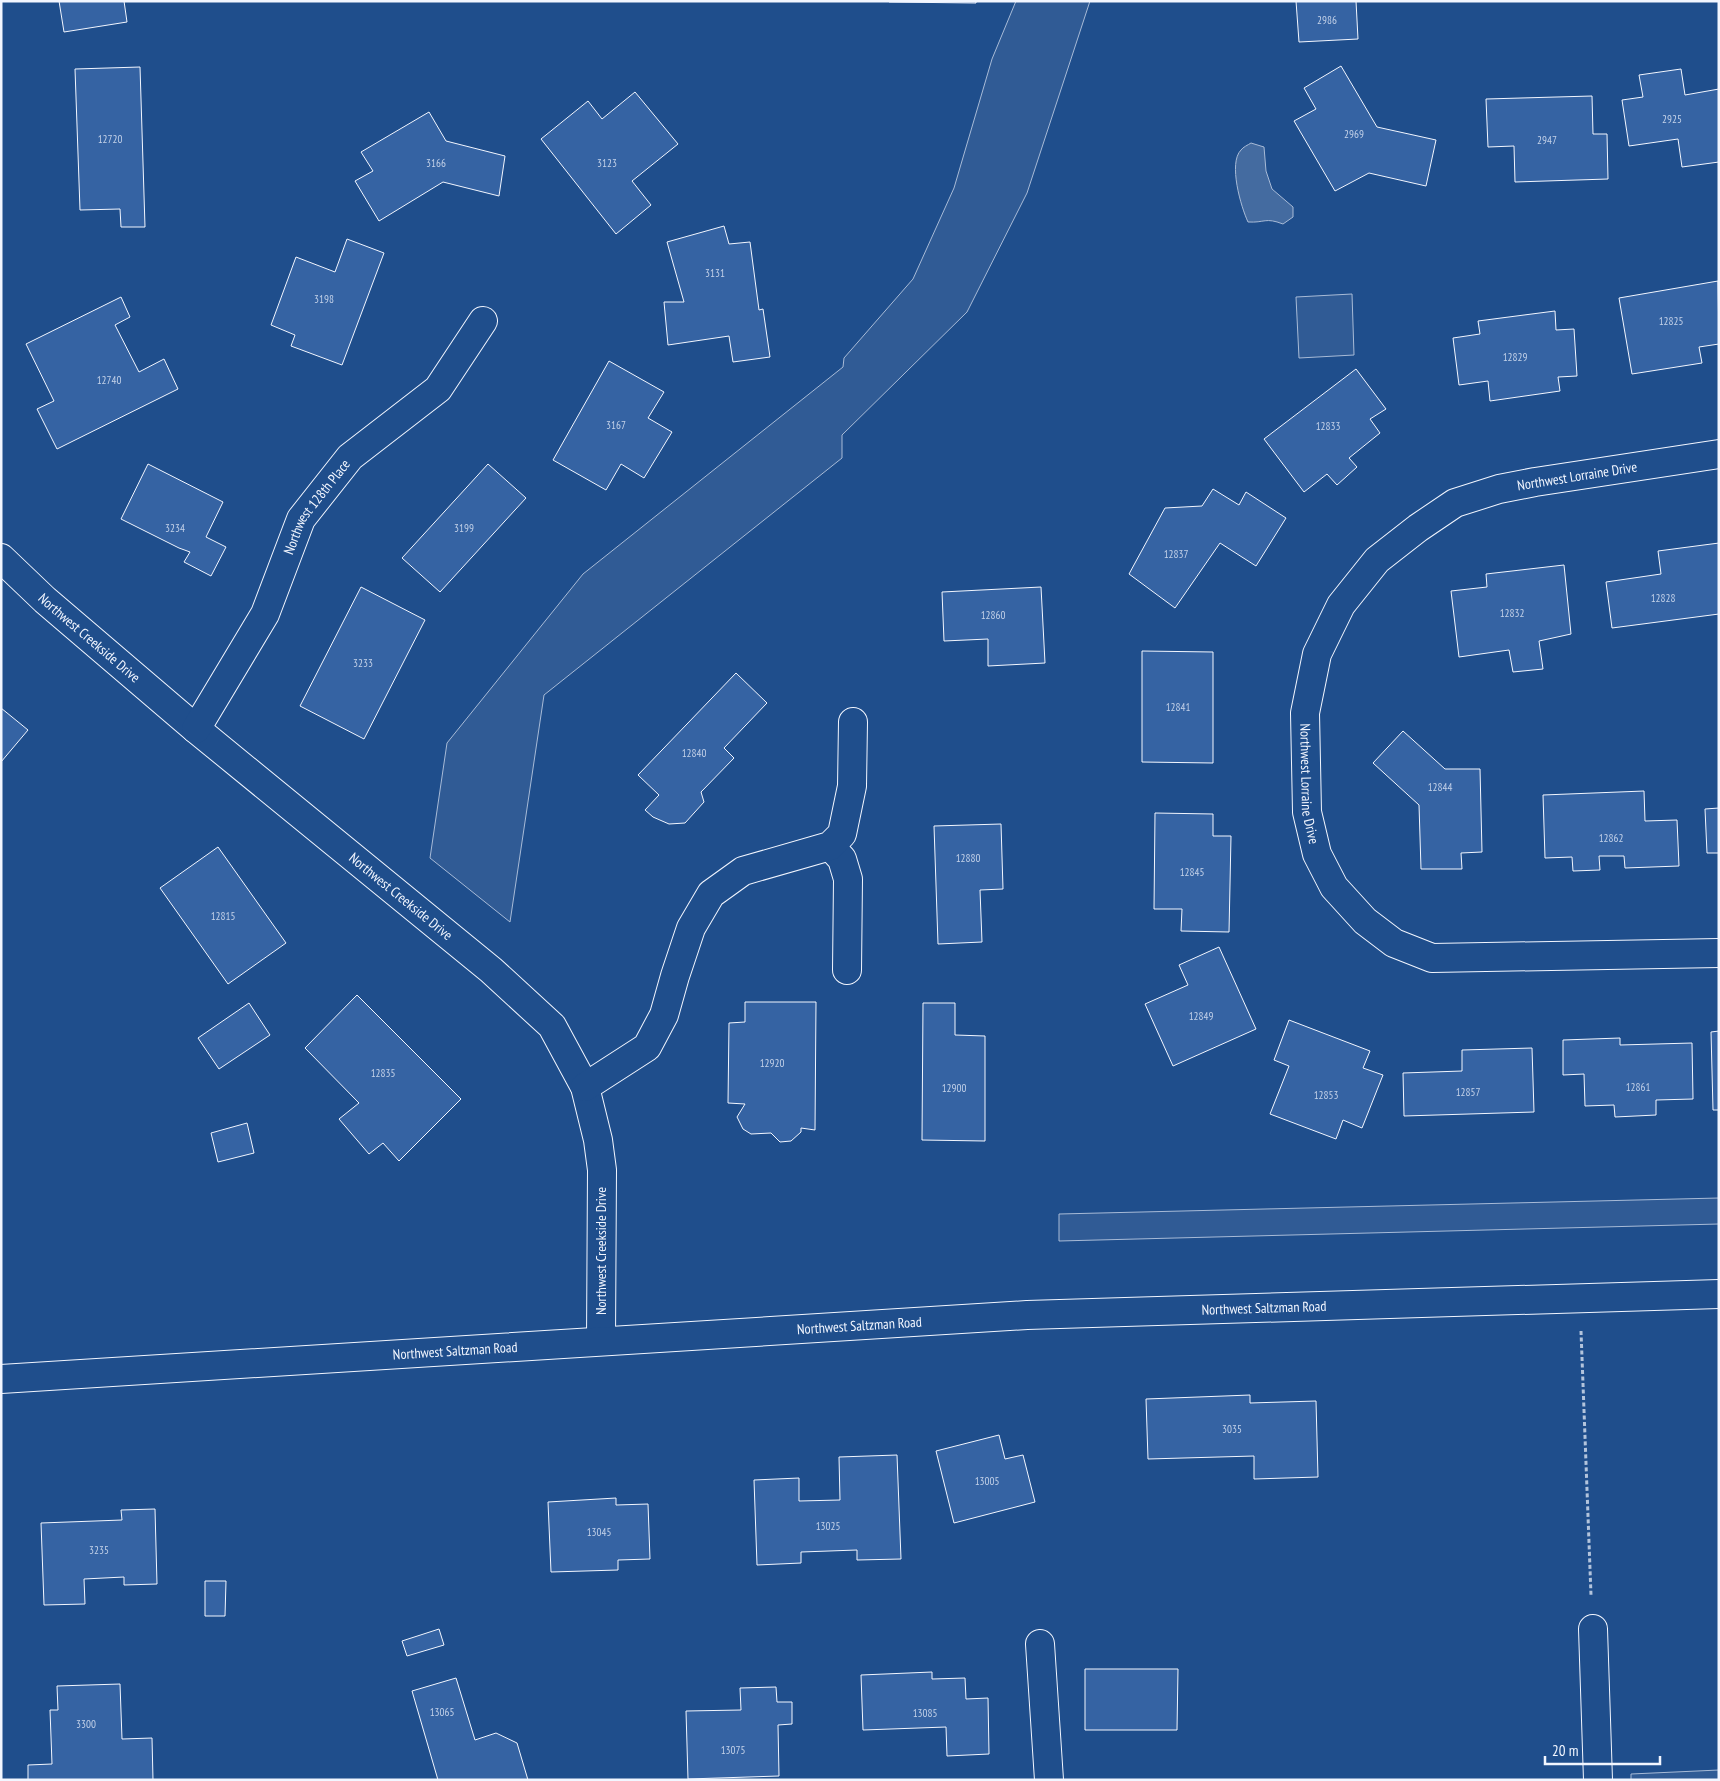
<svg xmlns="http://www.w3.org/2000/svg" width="1720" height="1781" font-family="'PT Sans Narrow',sans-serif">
<rect width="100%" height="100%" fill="#1f4e8c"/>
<!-- built -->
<g fill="#305b95" stroke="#a8bbd7">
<polygon points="1016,1 1090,1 1027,193 967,312 842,435 842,458 544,695 510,922 430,858 447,743 583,574 843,367 844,358 913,279 954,188 992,59"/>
<polygon points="1352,294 1354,355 1299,358 1296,297"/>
<polygon points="1719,1198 1719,1224 1059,1241 1059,1214"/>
<polygon points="1719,1770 1719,1780 1631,1780 1631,1774"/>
</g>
<!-- water -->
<path fill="#446ba0" stroke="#a8bbd7" d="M1251,143L1264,147L1266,171L1272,189L1293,207V217L1283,224C1265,217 1265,223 1248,222C1241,207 1228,163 1241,150C1243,147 1248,145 1251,143Z"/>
<!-- building -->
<g fill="#3563a3" stroke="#f2f6ff">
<polygon points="59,1 124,1 127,22 64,32"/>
<polygon points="976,1 976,3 889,2 889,1"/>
<polygon points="1296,1 1356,1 1358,39 1299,42"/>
<polygon points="1341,66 1377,127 1436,140 1426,186 1369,173 1335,191 1294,121 1316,109 1304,88"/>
<polygon points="140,67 145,227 121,227 120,209 80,210 75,69"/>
<polygon points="1681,69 1685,95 1719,89 1719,162 1682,167 1678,139 1629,146 1622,100 1643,97 1639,75"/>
<polygon points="635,92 678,144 632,181 651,205 616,234 541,139 588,101 602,119"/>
<polygon points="1592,96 1593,134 1607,134 1608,179 1515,182 1514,146 1488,147 1486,99"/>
<polygon points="429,112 446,141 505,156 499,196 443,182 379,221 355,181 373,171 361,152"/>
<polygon points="724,226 729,244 750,242 759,310 763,309 770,357 733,362 729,336 668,345 664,302 684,302 667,242"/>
<polygon points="347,239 384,253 342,365 291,346 295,335 271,325 296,257 335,272"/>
<polygon points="1718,281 1719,344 1699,347 1702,363 1632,374 1619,298"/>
<polygon points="121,297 130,317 115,325 139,372 164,359 178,389 57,449 37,409 54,401 26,344"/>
<polygon points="1555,311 1556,330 1574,329 1577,376 1558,377 1560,391 1490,401 1488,381 1459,385 1453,338 1480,334 1478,321"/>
<polygon points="609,361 664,392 648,418 672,432 644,478 621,464 606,490 553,460"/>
<polygon points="1356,369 1386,409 1370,419 1380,433 1349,458 1357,467 1337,485 1327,474 1304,492 1264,439"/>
<polygon points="148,464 223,502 206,537 226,547 211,576 184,562 190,552 179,548 121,519"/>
<polygon points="488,464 526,498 440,592 402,558"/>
<polygon points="1213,489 1239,505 1246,492 1286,518 1256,566 1220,543 1175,608 1129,574 1165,508 1202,506"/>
<polygon points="1719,543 1719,614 1612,628 1606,582 1661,574 1658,551"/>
<polygon points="1564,565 1571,634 1539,641 1543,669 1513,672 1509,650 1459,657 1451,591 1487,587 1486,574"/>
<polygon points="361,587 425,620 364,739 300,706"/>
<polygon points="1041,587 1045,663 988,666 988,639 944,641 942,592"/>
<polygon points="1142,651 1213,652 1213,763 1142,762"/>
<polygon points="736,673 767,703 724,748 734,758 701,792 704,802 685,823 669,824 653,817 645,810 659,795 638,775"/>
<polygon points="1,708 28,730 1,762"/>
<polygon points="1403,731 1445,769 1480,769 1482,852 1461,853 1462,869 1421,869 1419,805 1373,763"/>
<polygon points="1644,791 1645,821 1677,820 1679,866 1625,868 1624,856 1599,856 1600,870 1573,871 1572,857 1545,858 1543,795"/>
<polygon points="1719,808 1719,853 1707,853 1705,809"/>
<polygon points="1155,813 1213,814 1213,836 1231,836 1229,932 1181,931 1182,909 1154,909"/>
<polygon points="1001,824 1003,889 980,890 982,942 938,944 934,826"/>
<polygon points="218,847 286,943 228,984 160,888"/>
<polygon points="1219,947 1256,1029 1173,1066 1145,1004 1188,985 1179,965"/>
<polygon points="357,995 461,1099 399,1161 383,1143 369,1154 339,1119 359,1103 305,1048"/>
<polygon points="745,1002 816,1002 815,1130 801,1128 801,1132 791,1141 780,1142 771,1133 751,1134 743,1129 737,1117 745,1104 728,1103 729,1023 745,1022"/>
<polygon points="249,1003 270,1035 219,1069 198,1038"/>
<polygon points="923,1003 955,1003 955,1035 985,1036 985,1141 922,1140"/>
<polygon points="1289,1020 1370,1051 1363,1068 1383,1075 1362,1128 1343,1120 1336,1139 1270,1114 1289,1066 1274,1060"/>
<polygon points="1719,1031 1719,1110 1713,1110 1711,1032"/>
<polygon points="1620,1038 1620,1045 1692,1043 1693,1099 1656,1100 1656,1115 1615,1117 1614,1105 1585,1106 1584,1074 1563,1075 1563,1040"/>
<polygon points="1532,1048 1534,1112 1404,1116 1403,1073 1462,1071 1462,1050"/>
<polygon points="247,1123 254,1153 218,1162 211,1133"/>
<polygon points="1250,1395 1250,1403 1316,1401 1318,1477 1254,1479 1254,1456 1148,1459 1146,1399"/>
<polygon points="999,1435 1005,1459 1023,1455 1035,1502 954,1523 936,1451"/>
<polygon points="897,1455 901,1559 857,1560 857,1550 801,1552 801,1563 757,1565 754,1480 799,1478 799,1501 840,1500 839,1457"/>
<polygon points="616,1498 616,1505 648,1504 650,1559 618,1560 618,1570 551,1572 548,1502"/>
<polygon points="155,1509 157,1584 124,1585 124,1577 84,1579 85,1604 44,1605 41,1523 122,1520 121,1510"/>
<polygon points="205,1581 226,1581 225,1616 205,1616"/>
<polygon points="439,1629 444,1645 407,1656 402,1641"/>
<polygon points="1085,1669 1178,1669 1177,1730 1085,1730"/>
<polygon points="932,1672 932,1679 965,1678 966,1699 988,1698 989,1754 947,1756 946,1727 863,1730 861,1675"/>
<polygon points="456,1678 475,1740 496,1733 517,1743 528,1780 438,1780 412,1691"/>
<polygon points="120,1684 122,1739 152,1738 153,1780 28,1780 28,1765 52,1764 50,1710 58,1710 57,1686"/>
<polygon points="776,1687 777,1702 792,1702 792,1724 778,1725 779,1776 688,1779 686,1711 741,1710 740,1688"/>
</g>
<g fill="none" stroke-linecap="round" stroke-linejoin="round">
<defs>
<g id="minor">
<path id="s1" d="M1719,454L1535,482L1499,489L1455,503L1418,528L1377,560L1341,605L1317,654L1305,713L1307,812L1317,854L1334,887L1365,921L1394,943L1432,958L1719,953"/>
<path id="s2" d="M1,558L45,600L196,729L491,970L552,1026L585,1087L598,1140L602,1170L601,1340"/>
<path id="s3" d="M196,729L265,614L301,519L350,457L438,389L483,321"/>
<polyline points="830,846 842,859 848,879 847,970"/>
<polyline points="585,1087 647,1047 664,1015 675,976 691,928 711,894 743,871 830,846 842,834 852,786 853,722"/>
<polyline points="1593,1629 1598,1780"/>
<polyline points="1040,1644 1049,1780"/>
</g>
<g id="major">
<path id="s4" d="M1,1379L1027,1315L1719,1294"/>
</g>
</defs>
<!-- minor casing -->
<use href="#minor" stroke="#f2f6ff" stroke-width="30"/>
<!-- major casing -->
<use href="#major" stroke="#f2f6ff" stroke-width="30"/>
<!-- path -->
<polyline stroke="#b3c4dc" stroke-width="3" stroke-dasharray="4 2.5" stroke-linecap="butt" points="1581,1331 1591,1595"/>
<!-- minor -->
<use href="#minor" stroke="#1f4e8c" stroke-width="28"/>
<!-- major -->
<use href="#major" stroke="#1f4e8c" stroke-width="28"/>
</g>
<g text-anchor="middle" stroke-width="4" stroke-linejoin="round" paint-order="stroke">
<!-- number labels -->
<g font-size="11" fill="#c3d1e8">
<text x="1327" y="24">2986</text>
<text x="1672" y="123">2925</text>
<text x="1354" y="138">2969</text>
<text x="110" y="143">12720</text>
<text x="1547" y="144">2947</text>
<text x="436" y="167">3166</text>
<text x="607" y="167">3123</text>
<text x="715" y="277">3131</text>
<text x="324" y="303">3198</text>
<text x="1671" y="325">12825</text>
<text x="1515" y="361">12829</text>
<text x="109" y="384">12740</text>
<text x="616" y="429">3167</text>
<text x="1328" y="430">12833</text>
<text x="175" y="532">3234</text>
<text x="464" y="532">3199</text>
<text x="1176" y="558">12837</text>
<text x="1663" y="602">12828</text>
<text x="1512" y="617">12832</text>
<text x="993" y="619">12860</text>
<text x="363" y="667">3233</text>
<text x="1178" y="711">12841</text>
<text x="694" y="757">12840</text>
<text x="1440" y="791">12844</text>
<text x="1611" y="842">12862</text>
<text x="968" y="862">12880</text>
<text x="1192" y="876">12845</text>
<text x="223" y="920">12815</text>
<text x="1201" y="1020">12849</text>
<text x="772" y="1067">12920</text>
<text x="383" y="1077">12835</text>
<text x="1638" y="1091">12861</text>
<text x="954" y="1092">12900</text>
<text x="1468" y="1096">12857</text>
<text x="1326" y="1099">12853</text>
<text x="1232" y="1433">3035</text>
<text x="987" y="1485">13005</text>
<text x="828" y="1530">13025</text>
<text x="599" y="1536">13045</text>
<text x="99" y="1554">3235</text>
<text x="442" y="1716">13065</text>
<text x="925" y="1717">13085</text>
<text x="86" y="1728">3300</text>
<text x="733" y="1754">13075</text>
</g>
<!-- street labels -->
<g font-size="14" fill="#f2f6ff" stroke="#1f4e8c">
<text transform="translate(1577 476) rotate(-9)" y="5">Northwest Lorraine Drive</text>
<text dy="5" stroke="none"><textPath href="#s3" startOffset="254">Northwest 128th Place</textPath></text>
<text dy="5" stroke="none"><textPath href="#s2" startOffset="119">Northwest Creekside Drive</textPath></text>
<text dy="5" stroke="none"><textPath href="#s1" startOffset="609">Northwest Lorraine Drive</textPath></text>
<text dy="5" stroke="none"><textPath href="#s2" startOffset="524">Northwest Creekside Drive</textPath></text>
<text transform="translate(601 1251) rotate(-90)" y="5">Northwest Creekside Drive</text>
<text dy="5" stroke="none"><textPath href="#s4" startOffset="1265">Northwest Saltzman Road</textPath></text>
<text dy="5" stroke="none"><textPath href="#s4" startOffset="860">Northwest Saltzman Road</textPath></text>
<text dy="5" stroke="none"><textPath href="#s4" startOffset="455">Northwest Saltzman Road</textPath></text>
</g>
</g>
<!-- border -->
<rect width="1720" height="1781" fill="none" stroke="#f2f6ff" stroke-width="5"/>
<!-- scale -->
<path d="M1545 1756v8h115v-8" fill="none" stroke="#f2f6ff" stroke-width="2.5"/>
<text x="1552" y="1756" font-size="15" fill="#f2f6ff" stroke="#1f4e8c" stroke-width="4" paint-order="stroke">20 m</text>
</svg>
